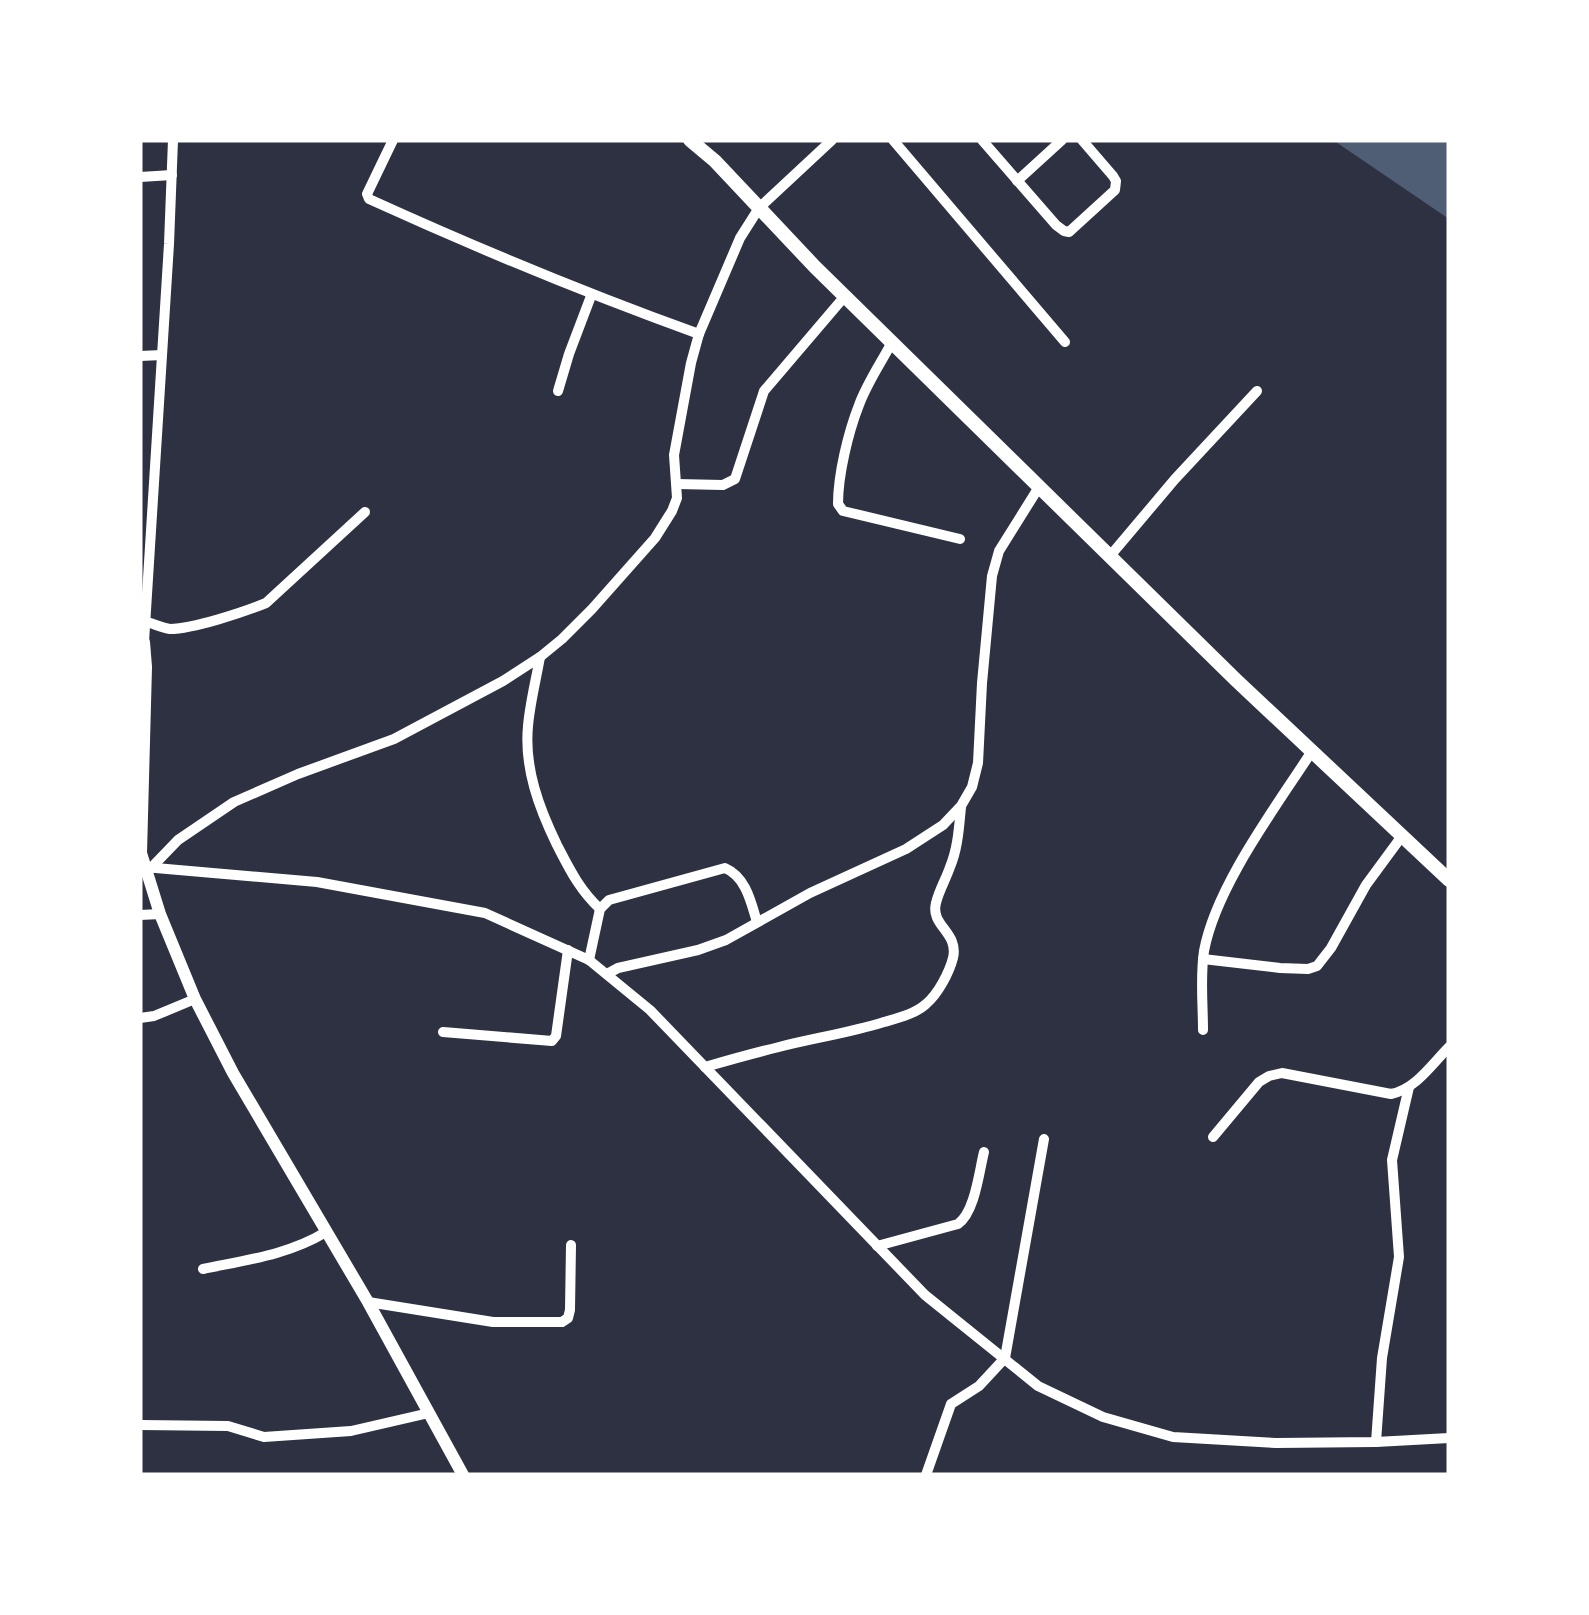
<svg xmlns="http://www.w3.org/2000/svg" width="1589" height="1615" font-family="'Nunito Sans',sans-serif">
<rect width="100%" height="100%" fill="#2d3142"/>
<!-- water -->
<polygon fill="#4f5d75" points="1333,140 1449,140 1449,219"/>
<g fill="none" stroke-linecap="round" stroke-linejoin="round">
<!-- minor -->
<g stroke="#fff" stroke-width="10">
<path d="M393,140L367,194L369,199C479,249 585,293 699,334"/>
<polyline points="893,140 1065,342"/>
<polyline points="982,140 1056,225 1064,231 1069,232 1115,190 1116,181 1113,176 1082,140"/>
<polyline points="140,177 172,175"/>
<polyline points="1017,181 1062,140"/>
<path d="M892,342C881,363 867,383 859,405C848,433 838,475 838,504L843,511L960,539"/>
<polyline points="140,356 162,355"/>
<polyline points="558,391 569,354 591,296"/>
<polyline points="677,484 723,485 735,479 764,391 845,296"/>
<polyline points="1110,556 1175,479 1257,391"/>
<path d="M147,622C154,624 163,628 170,629C193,629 244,612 266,603L365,512"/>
<polyline points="144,642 169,244 173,140"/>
<path d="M540,657C536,680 530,703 528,726C524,768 539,808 557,845C570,870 579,889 600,909"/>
<polyline points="144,867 317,882 485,913 589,960 650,1010 925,1295 1038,1386 1103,1417 1173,1437 1276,1443 1376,1442 1449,1438"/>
<polyline points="151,868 178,840 234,802 298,774 394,739 503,681 540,657 562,639 592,609 655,538 672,511 677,498 674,455 691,363 699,334 740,238 759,208 832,140"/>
<polyline points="140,915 160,914"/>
<polyline points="1203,959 1280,968 1308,969 1317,966 1331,948 1366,885 1402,836"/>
<path d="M589,960L600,909L609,900L725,868C746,877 751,902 757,922"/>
<polyline points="607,974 618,968 698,950 726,940 810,893 906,849 943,825 961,806 972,787 978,763 982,683 992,576 999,551 1039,487"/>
<polyline points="140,1018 154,1016 195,999"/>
<path d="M1203,1030C1203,1004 1200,977 1204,951C1216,886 1276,807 1312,751"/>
<polyline points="443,1032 552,1041 556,1036 568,950"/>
<path d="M705,1067C729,1060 754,1053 779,1047C814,1038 849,1033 884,1022C898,1018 915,1014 926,1004C938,994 949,973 953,958C959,932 930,926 936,903C939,890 946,879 950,867C958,848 959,827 961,807"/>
<path d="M1213,1137L1259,1082L1269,1076L1282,1073L1391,1094C1416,1089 1432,1064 1449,1047"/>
<path d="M877,1246L958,1224C975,1212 979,1172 984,1152"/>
<path d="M203,1269C246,1260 288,1255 326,1232"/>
<polyline points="368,1302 493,1322 562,1322 568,1318 570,1310 571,1245"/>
<polyline points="140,1425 228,1426 264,1437 351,1431 429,1413"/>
<polyline points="1376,1442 1382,1358 1399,1257 1392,1160 1409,1087"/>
<polyline points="926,1475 951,1404 979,1386 1005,1358 1044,1139"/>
</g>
<!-- tertiary -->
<polyline stroke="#fff" stroke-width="12" points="140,639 144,642 146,667 141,853 160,914 195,999 233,1073 368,1302 463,1475"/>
<!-- secondary -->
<polyline stroke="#fff" stroke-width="14" points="690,140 715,161 815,267 1236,680 1449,880"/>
</g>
<!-- border -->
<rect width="1589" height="1615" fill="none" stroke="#ffffff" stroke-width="285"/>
</svg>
